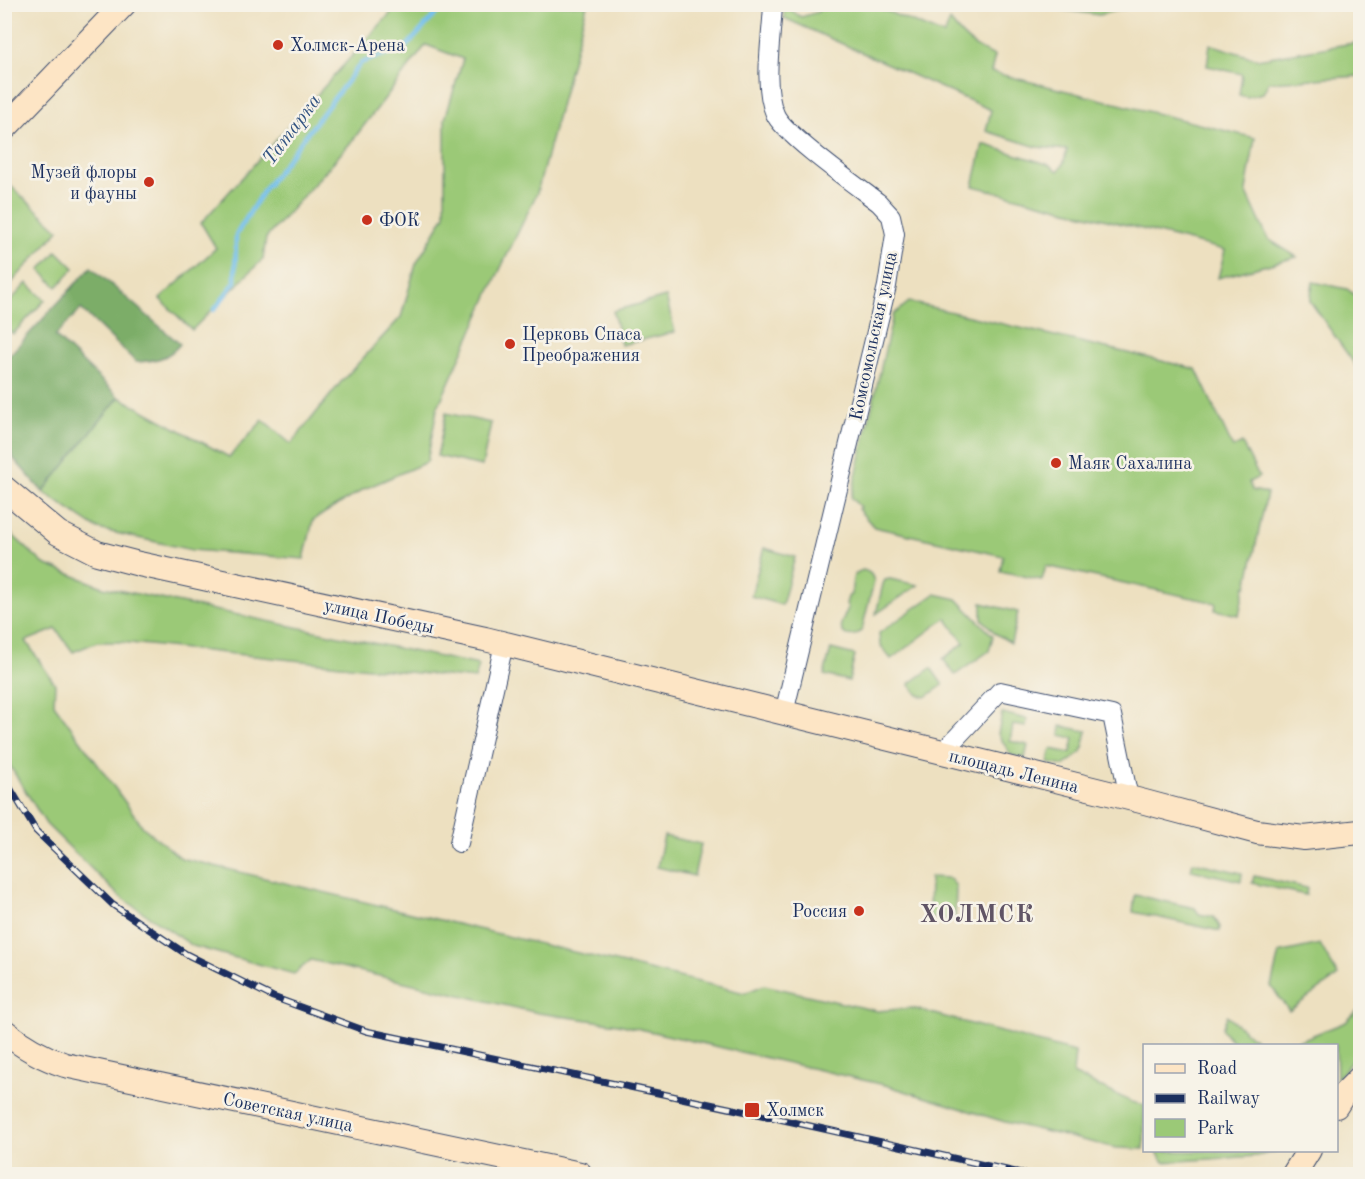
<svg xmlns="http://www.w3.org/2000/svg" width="1365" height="1179" font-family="'Old Standard TT',serif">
<rect width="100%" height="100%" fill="#f7f3e8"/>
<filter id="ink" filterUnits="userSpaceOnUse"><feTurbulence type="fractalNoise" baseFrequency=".0167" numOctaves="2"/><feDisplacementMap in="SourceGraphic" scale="12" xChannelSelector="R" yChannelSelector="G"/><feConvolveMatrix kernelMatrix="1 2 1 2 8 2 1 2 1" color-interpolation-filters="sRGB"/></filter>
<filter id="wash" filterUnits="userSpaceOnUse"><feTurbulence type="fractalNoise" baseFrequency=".008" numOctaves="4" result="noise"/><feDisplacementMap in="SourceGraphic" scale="24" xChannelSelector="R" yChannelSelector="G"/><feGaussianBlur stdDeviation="1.35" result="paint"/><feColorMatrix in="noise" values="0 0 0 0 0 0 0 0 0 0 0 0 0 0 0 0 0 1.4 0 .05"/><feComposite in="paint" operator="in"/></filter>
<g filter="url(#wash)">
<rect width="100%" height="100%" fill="#ede0c0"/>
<!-- green -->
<g fill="#9bc977" stroke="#5b7c6a" stroke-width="1.5">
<polygon points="398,5 587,5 537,193 496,278 437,409 427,462 364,489 313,520 304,559 192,550 98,529 43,492 119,397 229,457 263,420 291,444 341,382 401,317 416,264 445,215 445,119 463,59 426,45 352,141 266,238 263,259 192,330 160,299 216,248 201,223"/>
<path d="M784,5L801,17L818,12L820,5H872L944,35L950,21C964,39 973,47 995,56L991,72L1255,138L1246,191L1268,239L1297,257L1218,278L1225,250L973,186L983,144L1050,165L1058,171L1063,165L1067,150L1037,147L986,131L991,110L784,18Z"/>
<polygon points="1043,5 1141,5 1099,15 1056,9"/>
<polygon points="1360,42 1360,76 1269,82 1263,93 1247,97 1239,95 1242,74 1207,66 1210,44 1257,59"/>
<polygon points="4,180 59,230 5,290 4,290"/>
<polygon points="57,251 74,268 57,287 40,270"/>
<polygon points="1313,282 1347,289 1360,299 1360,372 1310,301"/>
<polygon points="27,283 45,300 13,334 5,327 5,307"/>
<polygon points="666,297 675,332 621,345 613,311"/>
<polygon points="909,302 1196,369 1233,448 1242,443 1259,477 1249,482 1252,490 1267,493 1247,586 1245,586 1239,615 1215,610 1216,603 1046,566 1042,580 1000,571 1003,556 874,527 858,509 860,507 851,498 893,315"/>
<polygon points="446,413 491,423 482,466 437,456"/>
<polygon points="8,531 44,564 103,587 479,665 475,679 120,642 97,642 73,652 56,629 26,641 55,684 54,704 143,827 181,858 745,993 764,985 877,1011 912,1008 1075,1052 1073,1074 1132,1102 1144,1105 1144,1149 1116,1148 1005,1122 885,1085 618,1024 538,1013 311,960 294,974 193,946 119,896 46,824 5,758 4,538"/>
<polygon points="764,548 795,557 782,605 751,596"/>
<path d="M863,570C870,572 872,574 874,581L862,630C855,638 841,638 841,625C841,621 846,614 848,608L846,604L848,597L851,594C854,583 849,574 863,570Z"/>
<polygon points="890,579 918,585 876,614 883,584 885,580"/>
<polygon points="935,594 957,599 993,636 989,651 955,675 943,659 964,643 946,618 891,659 880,645 879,633"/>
<polygon points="982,603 1018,612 1011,643 996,634 982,619"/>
<polygon points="831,649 855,655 849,681 824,675"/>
<polygon points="931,668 943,685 926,697 918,695 909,684"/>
<polygon points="1002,713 1027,719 1026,727 1013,725 1010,741 1028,745 1025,758 1011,755 998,734"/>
<polygon points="1061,726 1087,731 1082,752 1063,766 1048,763 1051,749 1071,753 1074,738 1060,735"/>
<polygon points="664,836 701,844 694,876 657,867"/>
<polygon points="1193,862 1242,873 1241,881 1191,870"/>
<polygon points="1254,876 1307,888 1306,895 1252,883"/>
<polygon points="930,877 949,878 956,886 955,919 929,918"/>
<polygon points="1135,895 1195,908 1199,914 1214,917 1220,927 1220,931 1133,912"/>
<polygon points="1320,944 1338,976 1289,1011 1271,986 1279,953"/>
<polygon points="1360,1008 1360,1054 1355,1057 1337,1079 1336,1046 1288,1045 1346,1022"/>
<polygon points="1227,1016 1261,1045 1235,1045 1222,1029"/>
<polygon points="1156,1151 1277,1151 1257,1156 1164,1162"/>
</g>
<!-- forest -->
<path fill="#7cad68" stroke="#4c6e63" stroke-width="1.5" d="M91,267L180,344C168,359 155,361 136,362L81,309L55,336L119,397L43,492L13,458L5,437V360Z"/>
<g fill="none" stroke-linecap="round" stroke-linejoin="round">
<!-- stream -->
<polyline stroke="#75c0ee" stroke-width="4.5" points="214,310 235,282 236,235 263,191 361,63 407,46 445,4"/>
</g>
</g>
<g filter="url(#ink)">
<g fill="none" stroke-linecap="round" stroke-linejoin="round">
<defs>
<g id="street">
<path d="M773,4C772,36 762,85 775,114C783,134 858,187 879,203L891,216L895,234L887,286L784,713"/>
<polyline points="942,753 1000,691 1112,715 1129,798"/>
<polyline points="459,843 504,644"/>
</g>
<g id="secondary">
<polyline points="4,129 124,4"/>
<polyline points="4,488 58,533 97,553 139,564 485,639 1141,801 1257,832 1304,838 1360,832"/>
<path d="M4,1031C23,1047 41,1057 65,1065L580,1174"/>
<polyline points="1336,1106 1343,1095 1360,1078"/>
<polyline points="1294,1174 1309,1150"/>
</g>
</defs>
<!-- street casing -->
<use href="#street" stroke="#3a4a6d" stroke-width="20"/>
<!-- secondary casing -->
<use href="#secondary" stroke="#3a4a6d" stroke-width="26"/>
<!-- street -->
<use href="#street" stroke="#fff" stroke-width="18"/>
<!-- secondary -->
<use href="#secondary" stroke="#fde5c5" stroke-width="24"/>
<defs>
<g id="rail">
<polyline points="4,778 36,831 113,905 186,954 273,997 366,1031 752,1113 1025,1174"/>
<polyline points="1345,1174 1360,1170"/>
</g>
</defs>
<!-- rail casing -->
<use href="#rail" stroke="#1b2f5e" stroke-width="7"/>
<!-- rail -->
<use href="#rail" stroke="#f7f3e8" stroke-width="4.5" stroke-dasharray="14" stroke-linecap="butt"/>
</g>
</g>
<!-- markers -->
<g fill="#c8321e" stroke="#f7f3e8" stroke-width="2">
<circle cx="278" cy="45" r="6"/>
<circle cx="149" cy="182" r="6"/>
<circle cx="367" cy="220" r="6"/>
<circle cx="510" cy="344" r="6"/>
<circle cx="1056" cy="463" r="6"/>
<circle cx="859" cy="911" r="6"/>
<rect x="744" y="1102" width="16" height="16" rx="3"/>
</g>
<g text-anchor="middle" stroke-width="5" stroke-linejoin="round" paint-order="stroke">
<!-- poi labels -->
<g font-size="18" fill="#1b2f5e" stroke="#f7f3e8" text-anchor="start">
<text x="290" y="51">Холмск-Арена</text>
<text x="137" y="178" text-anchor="end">Музей флоры<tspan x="137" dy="21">и фауны</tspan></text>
<text x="379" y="226">ФОК</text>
<text x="522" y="340">Церковь Спаса<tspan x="522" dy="21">Преображения</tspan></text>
<text x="1068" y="469">Маяк Сахалина</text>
<text x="847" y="917" text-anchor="end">Россия</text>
<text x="766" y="1116">Холмск</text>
</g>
<!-- street labels -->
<g font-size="18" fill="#1b2f5e" stroke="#f7f3e8">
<text transform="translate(873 336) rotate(-78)" y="6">Комсомольская улица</text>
<text transform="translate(379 616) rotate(12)" y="6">улица Победы</text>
<text transform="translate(1014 771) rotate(14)" y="6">площадь Ленина</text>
<text transform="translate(288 1112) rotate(12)" y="6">Советская улица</text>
</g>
<!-- water labels -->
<g font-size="20" font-style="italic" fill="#325382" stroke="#f7f3e8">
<text transform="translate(291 129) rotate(-53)" y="7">Татарка</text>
</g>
<!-- district labels -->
<g font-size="24" font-weight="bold" letter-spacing="1.5" fill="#605465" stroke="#f7f3e8">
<text x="977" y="922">ХОЛМСК</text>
</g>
</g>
<!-- margin -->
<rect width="1365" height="1179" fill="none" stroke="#f7f3e8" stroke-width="24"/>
<!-- legend -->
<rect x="1143" y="1044" width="195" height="108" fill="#f7f3e8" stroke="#9fa5b1" stroke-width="1.5"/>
<rect x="1155" y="1064" width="30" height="9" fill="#fde5c5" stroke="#9fa5b1" stroke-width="1.5"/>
<text x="1197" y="1074" font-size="18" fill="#1b2f5e">Road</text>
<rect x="1155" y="1094" width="30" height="9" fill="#1b2f5e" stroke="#9fa5b1" stroke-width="1.5"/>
<text x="1197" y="1104" font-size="18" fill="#1b2f5e">Railway</text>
<rect x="1155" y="1119" width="30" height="18" fill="#9bc977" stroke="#9fa5b1" stroke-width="1.5"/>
<text x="1197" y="1134" font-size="18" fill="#1b2f5e">Park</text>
</svg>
